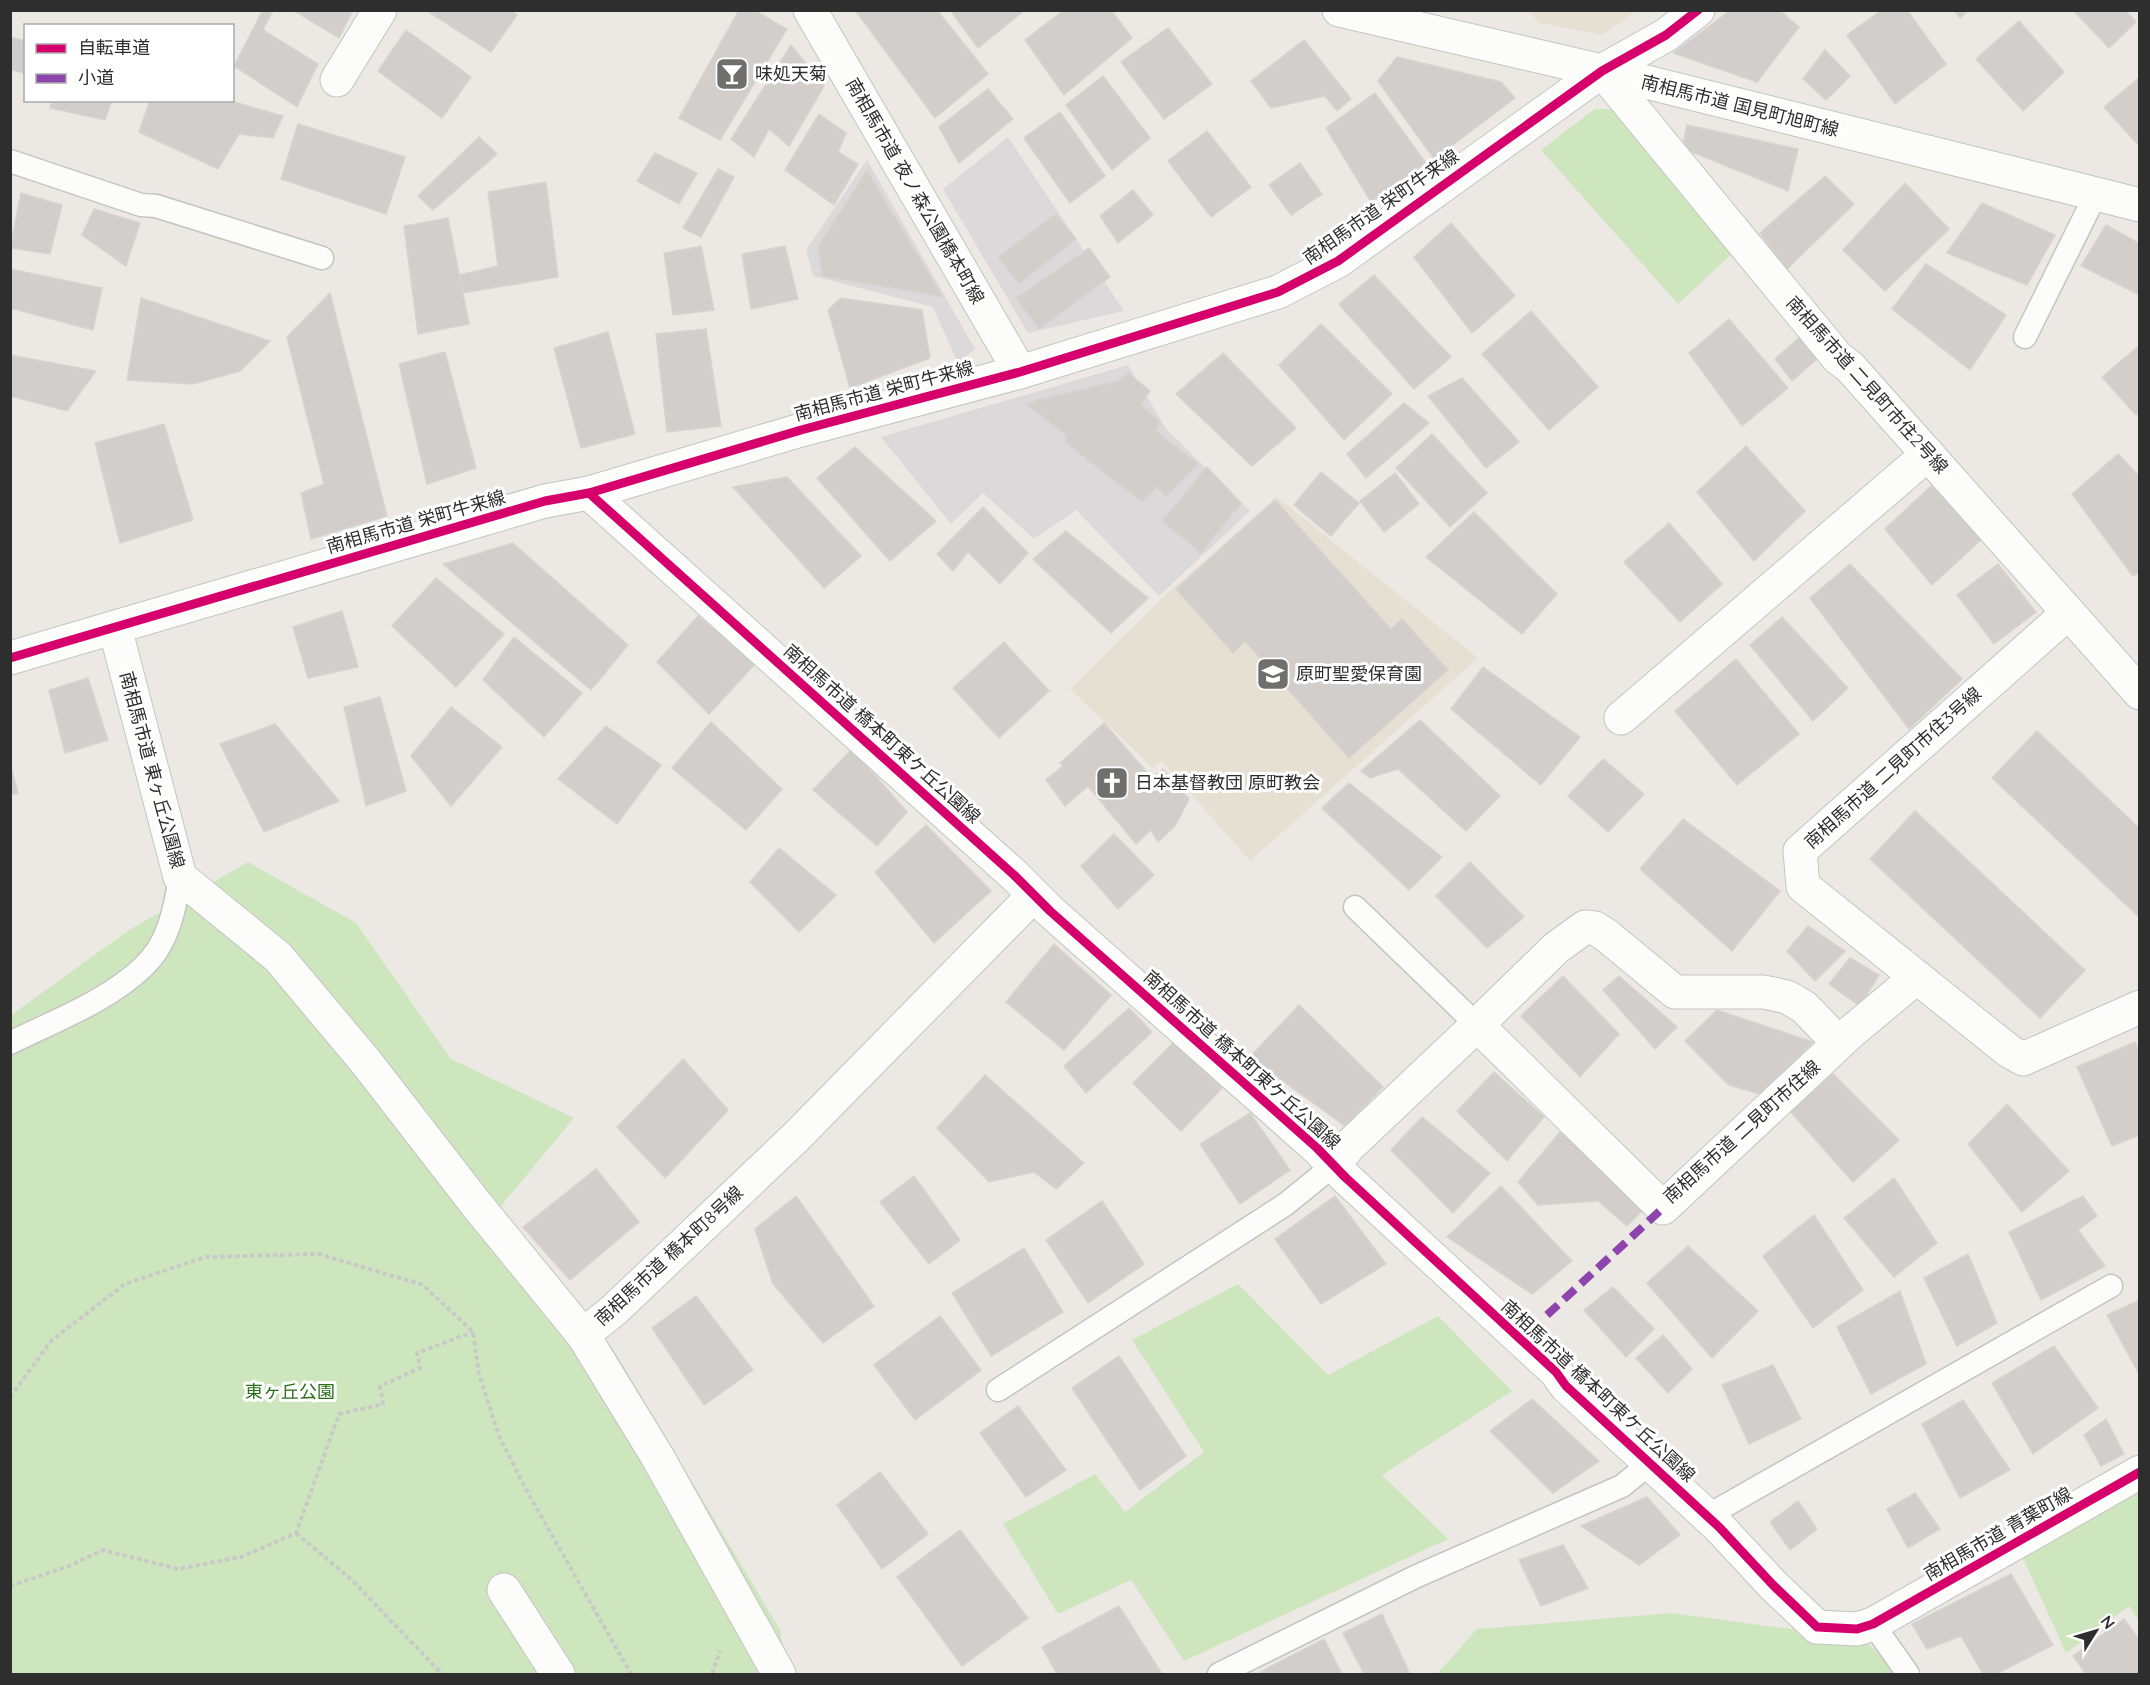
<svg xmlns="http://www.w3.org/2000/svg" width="2150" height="1685" font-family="Quicksand,'Noto Sans JP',sans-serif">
<rect width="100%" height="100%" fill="#ece8e4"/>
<!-- industrial -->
<g fill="#dcd9db">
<polygon points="1008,137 1124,311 1028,333 943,189"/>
<polygon points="867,160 975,349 958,363 933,307 813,276 806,250"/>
<polygon points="1128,365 1167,430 1250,511 1159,596 1076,510 1034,539 983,493 951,524 881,437"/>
</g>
<!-- education -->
<g fill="#e6e0d3">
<polygon points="1528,11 1636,11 1602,35 1540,23"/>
<polygon points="1277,497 1478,658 1250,861 1162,761 1153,768 1070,689 1162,598"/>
</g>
<!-- green -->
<g fill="#cee6be">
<polygon points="1595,109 1613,109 1737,249 1678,304 1541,150"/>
<polygon points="248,862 356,923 451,1059 574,1118 500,1207 612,1347 780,1630 788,1674 11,1674 10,1016 129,930"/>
<polygon points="1238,1284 1328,1375 1438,1316 1512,1391 1382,1475 1448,1539 1184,1661 1131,1580 1058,1614 1003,1524 1095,1474 1125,1512 1204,1452 1132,1340"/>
<polygon points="2139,1492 2139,1621 2129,1606 2066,1653 2023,1558"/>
<polygon points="1672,1613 1864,1639 1897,1674 1437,1674 1477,1629"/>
</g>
<!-- building -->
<g fill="#d1cecb" stroke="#d7d4d0" stroke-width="1.5">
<polygon points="263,10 273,10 263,30 318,64 297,107 234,66"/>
<polygon points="293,10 353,10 339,38"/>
<polygon points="431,10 511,10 517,15 491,52 430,13"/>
<polygon points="739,10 754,10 787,29 720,140 679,118"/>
<polygon points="855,10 937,10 988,74 935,118"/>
<polygon points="950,10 1025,10 978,48"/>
<polygon points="1064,10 1111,10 1132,38 1064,95 1025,40"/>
<polygon points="1731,10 1779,10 1799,27 1757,82 1673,53"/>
<polygon points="1882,10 1907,10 1946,64 1895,104 1847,35"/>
<polygon points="1954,10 1969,10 1960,18"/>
<polygon points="2073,10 2125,10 2136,22 2109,48"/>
<polygon points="2019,21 2064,72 2023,111 1976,59"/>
<polygon points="1168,28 1212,84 1164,119 1121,62"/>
<polygon points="406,30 471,77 442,118 378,71"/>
<polygon points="10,37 26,41 26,74 10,69"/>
<polygon points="1304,40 1351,99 1337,111 1325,96 1271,108 1251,81"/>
<polygon points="791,45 824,86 789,146 769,129 754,157 731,139"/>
<polygon points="1825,50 1850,76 1826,100 1803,79"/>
<polygon points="1397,57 1501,82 1515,98 1434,159 1378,81"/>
<polygon points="1103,76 1150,138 1112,170 1066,105"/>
<polygon points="2140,77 2140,147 2104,107"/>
<polygon points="988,89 1013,119 959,163 939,127"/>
<polygon points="1375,93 1426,163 1371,202 1326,128"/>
<polygon points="52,100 112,100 105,120 50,108"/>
<polygon points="150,100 227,100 283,116 273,138 239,134 218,169 139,132"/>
<polygon points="1060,112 1105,176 1070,203 1024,138"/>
<polygon points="819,114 846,133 838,152 858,164 834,205 785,170"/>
<polygon points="298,124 405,157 386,214 281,179"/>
<polygon points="1687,125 1798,149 1788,191 1682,148"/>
<polygon points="1207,131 1251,187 1211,217 1168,161"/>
<polygon points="479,137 497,154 433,210 418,196"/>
<polygon points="655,153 697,173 679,204 637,181"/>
<polygon points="1300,163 1322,194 1291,215 1269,185"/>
<polygon points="718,169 734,177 701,237 683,228"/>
<polygon points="867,171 943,297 822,276 818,246"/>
<polygon points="1825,176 1854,204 1787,269 1760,233"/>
<polygon points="546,182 558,277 463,293 459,275 498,266 488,192"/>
<polygon points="1905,183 1949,229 1885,291 1843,250"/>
<polygon points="1133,190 1153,215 1118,243 1100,216"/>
<polygon points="21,193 62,205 50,254 10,248"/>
<polygon points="1982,203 2055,235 2027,285 1947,253"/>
<polygon points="94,209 140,223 126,266 82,235"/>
<polygon points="1056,214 1076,239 1019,284 998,257"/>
<polygon points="448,218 469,324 418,334 404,226"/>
<polygon points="1451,223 1515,296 1472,333 1414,257"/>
<polygon points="2106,225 2140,244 2140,295 2081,266"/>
<polygon points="701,246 714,310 673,315 664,253"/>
<polygon points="785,246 798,299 751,309 742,254"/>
<polygon points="1089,248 1110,277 1039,329 1016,298"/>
<polygon points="1926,264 2006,315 1970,370 1892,309"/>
<polygon points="10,269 102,288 93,330 10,308"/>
<polygon points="1374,275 1451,357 1414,389 1339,304"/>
<polygon points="330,293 387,516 311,539 301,493 324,484 287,337"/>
<polygon points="141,298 270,341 240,371 193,384 127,380"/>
<polygon points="841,298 922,310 930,358 850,388 828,310"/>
<polygon points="1531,311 1598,387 1549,430 1482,354"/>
<polygon points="1729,319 1788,388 1742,426 1689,353"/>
<polygon points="1321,324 1392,394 1344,440 1279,365"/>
<polygon points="706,329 721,426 667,432 656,334"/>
<polygon points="608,332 635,434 581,448 554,348"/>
<polygon points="1802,335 1818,358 1792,381 1775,359"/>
<polygon points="2140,345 2140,412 2136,415 2102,377"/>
<polygon points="445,352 476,468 427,484 399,364"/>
<polygon points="1223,353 1296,428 1252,466 1176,394"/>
<polygon points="10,355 96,371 67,411 10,396"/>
<polygon points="1128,373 1150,391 1141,405 1160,422 1155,430 1198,464 1166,497 1157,487 1142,502 1065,442 1067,436 1027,405 1036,400 1118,381"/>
<polygon points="1462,378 1519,442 1486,468 1428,396"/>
<polygon points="1404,403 1429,423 1366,478 1347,454"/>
<polygon points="164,424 193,520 120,543 95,443"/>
<polygon points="1432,434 1487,493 1450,527 1396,468"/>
<polygon points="1746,446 1805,511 1754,561 1697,492"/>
<polygon points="855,447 936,521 890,561 817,478"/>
<polygon points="2118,454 2140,477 2140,572 2133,576 2072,494"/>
<polygon points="1207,467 1241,503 1201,553 1162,521"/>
<polygon points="1321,472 1359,503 1331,536 1294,505"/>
<polygon points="1395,473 1419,504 1384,532 1360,501"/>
<polygon points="787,477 861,556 824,588 733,487"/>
<polygon points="1931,486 1982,539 1932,585 1885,529"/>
<polygon points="1275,500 1391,629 1402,619 1448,670 1349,758 1245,641 1233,653 1176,589"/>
<polygon points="983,507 1028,553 1000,584 968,552 953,571 937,554"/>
<polygon points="1474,512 1557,594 1522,634 1426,557"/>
<polygon points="1669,523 1722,584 1680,622 1624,562"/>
<polygon points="1066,531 1148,598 1111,633 1033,559"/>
<polygon points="513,543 628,645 591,690 443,564"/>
<polygon points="1850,564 1962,679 1909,729 1810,598"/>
<polygon points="1998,564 2036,612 1994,644 1957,595"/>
<polygon points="436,578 504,634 456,687 392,626"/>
<polygon points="342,611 358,667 308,678 293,627"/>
<polygon points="698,616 755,664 709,714 657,662"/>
<polygon points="1782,617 1848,688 1813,721 1750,645"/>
<polygon points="514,637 582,693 544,737 483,680"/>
<polygon points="1004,642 1049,691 999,738 953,688"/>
<polygon points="1736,659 1799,734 1737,785 1675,711"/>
<polygon points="1483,667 1580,737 1541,785 1451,709"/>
<polygon points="88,678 108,740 65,753 49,690"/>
<polygon points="380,697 406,791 366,806 344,707"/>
<polygon points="451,707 502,747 451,806 411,756"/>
<polygon points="1420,720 1500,796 1466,831 1398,769 1370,778 1361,771"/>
<polygon points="711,722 782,789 746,830 672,768"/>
<polygon points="1104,723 1152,778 1163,769 1189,799 1175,826 1158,842 1151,830 1136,844 1088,786 1065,806 1046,780 1063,766 1060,763"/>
<polygon points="275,724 339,801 264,832 220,744"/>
<polygon points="606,726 661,765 617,824 558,779"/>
<polygon points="2037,731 2140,829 2140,918 1992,778"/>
<polygon points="852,749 907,812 877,846 813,790"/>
<polygon points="1603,759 1644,794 1608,832 1568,796"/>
<polygon points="10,764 18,793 10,795"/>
<polygon points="1349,783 1442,857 1409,890 1322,808"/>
<polygon points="1915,811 2085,970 2040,1018 1870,859"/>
<polygon points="1683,819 1780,891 1732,951 1640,869"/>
<polygon points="926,825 991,891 934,943 875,872"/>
<polygon points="1114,834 1154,875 1118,909 1081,866"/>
<polygon points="779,848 836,895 799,932 750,882"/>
<polygon points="1470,862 1524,917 1487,948 1436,896"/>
<polygon points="1808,926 1845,951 1815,981 1787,951"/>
<polygon points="1054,944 1111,995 1064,1050 1006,1002"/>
<polygon points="1850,958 1879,975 1860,1006 1829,984"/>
<polygon points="1563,976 1619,1034 1580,1077 1521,1016"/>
<polygon points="1619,976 1677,1027 1655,1049 1603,990"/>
<polygon points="1299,1005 1383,1087 1345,1126 1250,1057"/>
<polygon points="1129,1008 1152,1032 1086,1093 1064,1066"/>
<polygon points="1717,1010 1813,1042 1760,1094 1729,1085 1685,1041"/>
<polygon points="2135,1042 2140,1053 2140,1135 2112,1146 2077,1067"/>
<polygon points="1173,1043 1222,1088 1181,1131 1133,1083"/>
<polygon points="683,1059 728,1110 665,1178 617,1127"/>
<polygon points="1494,1072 1544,1117 1507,1161 1457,1111"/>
<polygon points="1833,1074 1899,1140 1853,1182 1790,1111"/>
<polygon points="985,1075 1084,1163 1056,1189 1034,1172 989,1182 937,1128"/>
<polygon points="2007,1104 2069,1171 2022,1212 1968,1144"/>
<polygon points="1250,1113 1290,1170 1240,1204 1200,1144"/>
<polygon points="1422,1117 1490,1173 1453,1213 1391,1150"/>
<polygon points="1560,1132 1647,1206 1627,1226 1598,1201 1538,1205 1518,1182"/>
<polygon points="596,1169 639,1222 570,1280 523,1227"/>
<polygon points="914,1176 960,1240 929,1264 880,1202"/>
<polygon points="1894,1178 1937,1243 1894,1277 1844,1218"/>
<polygon points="1501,1186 1572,1261 1532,1294 1447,1237"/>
<polygon points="796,1196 874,1306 823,1343 773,1284 755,1229"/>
<polygon points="1335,1196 1386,1264 1321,1304 1275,1239"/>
<polygon points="2083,1196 2097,1216 2078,1230 2105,1266 2041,1300 2009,1232"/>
<polygon points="1102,1201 1144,1264 1088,1303 1046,1240"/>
<polygon points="1814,1215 1863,1290 1813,1328 1763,1256"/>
<polygon points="1688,1246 1758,1311 1712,1358 1647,1283"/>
<polygon points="1024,1248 1063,1312 991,1356 952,1293"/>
<polygon points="1968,1254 1997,1323 1957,1346 1924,1278"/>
<polygon points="1613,1287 1654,1329 1626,1357 1584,1310"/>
<polygon points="1900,1291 1926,1364 1871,1394 1837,1327"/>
<polygon points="696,1296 753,1370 704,1405 652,1328"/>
<polygon points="2140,1300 2140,1376 2107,1315"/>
<polygon points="940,1316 981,1370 915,1420 874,1365"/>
<polygon points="1663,1335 1692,1369 1668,1393 1636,1358"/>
<polygon points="2054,1346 2098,1408 2033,1454 1992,1383"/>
<polygon points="1119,1356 1186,1456 1140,1490 1072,1388"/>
<polygon points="1773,1365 1801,1419 1749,1444 1722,1385"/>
<polygon points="1532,1399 1599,1461 1553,1493 1490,1431"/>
<polygon points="1963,1400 2010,1470 1960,1498 1922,1424"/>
<polygon points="1018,1406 1066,1470 1026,1497 980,1433"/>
<polygon points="2106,1419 2124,1454 2101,1466 2084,1435"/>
<polygon points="880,1472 928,1534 882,1569 837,1505"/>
<polygon points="1915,1493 1940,1529 1908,1548 1887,1509"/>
<polygon points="1647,1497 1680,1535 1639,1565 1581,1526"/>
<polygon points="1798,1501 1817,1529 1790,1550 1770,1522"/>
<polygon points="960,1530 1028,1618 962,1666 897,1577"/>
<polygon points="1563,1545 1588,1588 1541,1606 1519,1560"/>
<polygon points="2011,1574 2053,1645 1996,1674 1983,1674 1961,1636 1927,1649 1912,1624"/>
<polygon points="1119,1606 1162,1674 1057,1674 1042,1647"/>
<polygon points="1382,1614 1410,1674 1364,1674 1343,1633"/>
<polygon points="2124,1619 2140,1641 2140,1674 2086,1674 2073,1656"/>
<polygon points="1324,1639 1342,1674 1261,1674 1260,1672"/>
</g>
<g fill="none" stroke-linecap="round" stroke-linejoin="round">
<defs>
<g id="lane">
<polyline points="10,161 141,205 156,206 322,258"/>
<polyline points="2025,337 2096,194"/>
<polyline points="1355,907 1477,1025"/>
<path d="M10,1043C54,1021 106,1002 142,968C168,945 175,909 180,877"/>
<polyline points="998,1390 1286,1204 1334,1165"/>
<polyline points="1707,1516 2111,1286"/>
<polyline points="1873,1624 1908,1674"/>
<polyline points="1219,1674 1417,1576 1622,1486 1649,1464"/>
</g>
<g id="street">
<polyline points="810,10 1020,372"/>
<polyline points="1602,71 1838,358 1850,367 2140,693"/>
<polyline points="1602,71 2140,205"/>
<polyline points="1602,71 1666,35 1698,10"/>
<polyline points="337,80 380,10"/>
<polyline points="589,493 1014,875 1050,911 1317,1148 1345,1177 1556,1372 1566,1386 1719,1527 1773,1585 1817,1627 1857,1629 1873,1624 2140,1472"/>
<polyline points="2068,613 1800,851 1803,886 2009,1051 2023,1059 2140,1007"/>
<polyline points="115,628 180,877 278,957 366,1062 476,1204 583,1335 614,1310 796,1137 1034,895"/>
<polyline points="1621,718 1928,454"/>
<polyline points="1477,1025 1556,948 1585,927 1595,928 1606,935 1675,992 1764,992 1787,997 1804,1007 1839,1043"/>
<polyline points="1334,1165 1348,1147 1477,1025 1663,1208 1851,1032 1917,977"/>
<polyline points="583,1335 657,1456 779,1674"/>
<polyline points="504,1590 558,1674"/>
</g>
<g id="secondary">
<polyline points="1339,10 1602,71"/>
<polyline points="10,658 545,501 589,493 801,430 1020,372 1278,292 1338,261 1602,71"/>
</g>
</defs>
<!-- lane casing -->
<use href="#lane" stroke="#c5c4c5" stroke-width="25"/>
<!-- street casing -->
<use href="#street" stroke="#c5c4c5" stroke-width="35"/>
<!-- secondary casing -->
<use href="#secondary" stroke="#c5c4c5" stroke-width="35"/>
<!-- path -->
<g stroke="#c9c9c8" stroke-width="4" stroke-dasharray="4.5 3" stroke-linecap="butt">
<polyline points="10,1397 52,1340 125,1284 205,1257 319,1254 423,1285 473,1332 479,1374 499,1436 528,1493 631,1674"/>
<polyline points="296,1533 353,1581 442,1674"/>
<polyline points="10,1586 69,1566 103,1550 178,1569 241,1557 296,1533 339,1414 383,1404 380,1386 420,1368 417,1353 473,1332"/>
<polyline points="712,1674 720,1651"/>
</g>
<!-- lane -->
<use href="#lane" stroke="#fcfcfb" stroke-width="22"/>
<!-- street -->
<use href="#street" stroke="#fcfcfb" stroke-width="33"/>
<!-- secondary -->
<use href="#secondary" stroke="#fcfcfb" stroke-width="33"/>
<!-- quiet -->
<polyline stroke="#8e44ad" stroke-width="8" stroke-dasharray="15 8" stroke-linecap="butt" points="1547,1315 1663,1208"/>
<defs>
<g id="cycleway">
<polyline points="589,493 1014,875 1050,911 1317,1148 1345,1177 1556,1372 1566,1386 1719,1527 1773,1585 1817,1627 1857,1629 1873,1624 2140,1472"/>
<polyline points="10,658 545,501 589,493 801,430 1020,372 1278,292 1338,261 1602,71 1666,35 1698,10"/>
</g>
</defs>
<!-- cycleway casing -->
<use href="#cycleway" stroke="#fff" stroke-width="13"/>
<!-- cycleway -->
<use href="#cycleway" stroke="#d6006c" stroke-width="9"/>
</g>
<!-- icons -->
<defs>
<symbol id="bar-square" viewBox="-11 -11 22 22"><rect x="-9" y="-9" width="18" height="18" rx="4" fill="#706f6e" stroke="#fff"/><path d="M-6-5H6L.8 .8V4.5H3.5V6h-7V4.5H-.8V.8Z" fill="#fff"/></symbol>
<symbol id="school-square" viewBox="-11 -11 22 22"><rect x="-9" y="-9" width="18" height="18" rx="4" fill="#706f6e" stroke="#fff"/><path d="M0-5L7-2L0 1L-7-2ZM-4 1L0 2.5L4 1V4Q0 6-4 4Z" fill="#fff"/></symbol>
<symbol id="church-square" viewBox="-11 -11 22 22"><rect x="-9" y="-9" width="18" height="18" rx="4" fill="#706f6e" stroke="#fff"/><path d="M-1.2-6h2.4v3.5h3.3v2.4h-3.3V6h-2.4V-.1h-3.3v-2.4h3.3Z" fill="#fff"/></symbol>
</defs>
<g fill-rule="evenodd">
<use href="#bar-square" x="713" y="55" width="38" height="38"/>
<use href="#school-square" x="1254" y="655" width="38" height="38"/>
<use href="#church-square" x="1093" y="764" width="38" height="38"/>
</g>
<g text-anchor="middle" stroke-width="6" stroke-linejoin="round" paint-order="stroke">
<!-- poi labels -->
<g font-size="18" fill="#2e2e2e" stroke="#fff" text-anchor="start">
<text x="755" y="80">味処天菊</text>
<text x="1296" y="680">原町聖愛保育園</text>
<text x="1135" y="789">日本基督教団 原町教会</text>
</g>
<!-- street labels -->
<g font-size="18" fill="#2e2e2e" stroke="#fff">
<text transform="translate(1740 106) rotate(14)" y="6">南相馬市道 国見町旭町線</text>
<text transform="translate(915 191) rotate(60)" y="6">南相馬市道 夜ノ森公園橋本町線</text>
<text transform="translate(1381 207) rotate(-35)" y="6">南相馬市道 栄町牛来線</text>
<text transform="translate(1867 385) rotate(48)" y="6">南相馬市道 二見町市住2号線</text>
<text transform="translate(884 391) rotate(-15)" y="6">南相馬市道 栄町牛来線</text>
<text transform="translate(416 522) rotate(-16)" y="6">南相馬市道 栄町牛来線</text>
<text transform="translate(882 734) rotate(42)" y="6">南相馬市道 橋本町東ケ丘公園線</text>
<text transform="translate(1893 768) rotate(-42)" y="6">南相馬市道 二見町市住3号線</text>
<text transform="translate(152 770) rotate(75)" y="6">南相馬市道 東ヶ丘公園線</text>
<text transform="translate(1242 1060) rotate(42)" y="6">南相馬市道 橋本町東ケ丘公園線</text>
<text transform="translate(1742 1132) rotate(-42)" y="6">南相馬市道 二見町市住線</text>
<text transform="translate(669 1256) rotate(-43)" y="6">南相馬市道 橋本町8号線</text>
<text transform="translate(1598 1391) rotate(43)" y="6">南相馬市道 橋本町東ケ丘公園線</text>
<text transform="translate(1998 1534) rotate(-30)" y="6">南相馬市道 青葉町線</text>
</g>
<!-- park labels -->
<g font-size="18" fill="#2c6e1b" stroke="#fff">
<text x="290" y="1398">東ヶ丘公園</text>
</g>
</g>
<!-- border -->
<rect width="2150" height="1685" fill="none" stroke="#2e2e2e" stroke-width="24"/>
<!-- legend -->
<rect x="24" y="24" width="210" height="78" fill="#ffffff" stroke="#ababab" stroke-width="1.5"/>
<rect x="36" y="44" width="30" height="9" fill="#d6006c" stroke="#ababab" stroke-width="1.5"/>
<text x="78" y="54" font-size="18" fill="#2e2e2e">自転車道</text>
<rect x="36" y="74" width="30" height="9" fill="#8e44ad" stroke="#ababab" stroke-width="1.5"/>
<text x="78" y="84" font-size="18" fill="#2e2e2e">小道</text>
<!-- north arrow -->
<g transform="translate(2096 1631) rotate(53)" stroke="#ffffff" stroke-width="4.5" paint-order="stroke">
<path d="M0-4.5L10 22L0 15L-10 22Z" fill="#2e2e2e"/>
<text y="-9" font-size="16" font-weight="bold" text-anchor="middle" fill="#2e2e2e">N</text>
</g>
</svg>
